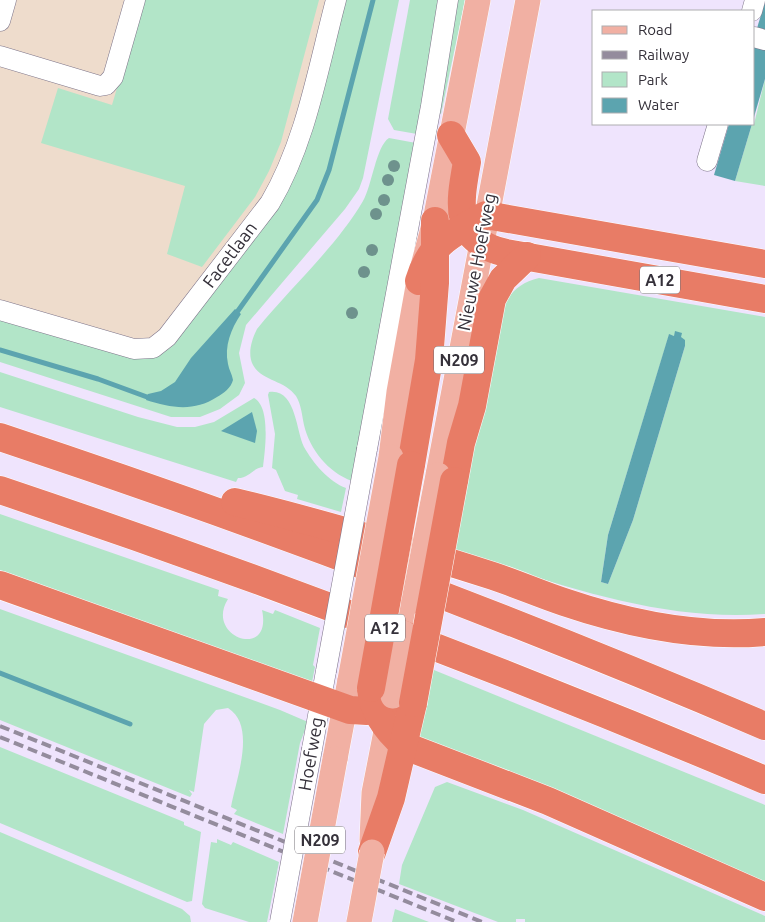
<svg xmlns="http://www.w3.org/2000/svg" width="765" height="922" font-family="Ubuntu,sans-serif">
<rect width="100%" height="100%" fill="#efe4fd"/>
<!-- industrial -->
<polygon fill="#eedccc" points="0,0 356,0 293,211 162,377 0,328"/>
<!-- green -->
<g fill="#b2e5c8" fill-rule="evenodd">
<polygon points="143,0 319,0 281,142 269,171 255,197 202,267 167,254 185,186 41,143 58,88 112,105"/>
<polygon points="344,0 399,0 363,178 359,189 345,209 246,325 239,353 245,383 239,395 220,409 200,417 171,417 0,362 0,318 138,358 157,357 171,347 276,209"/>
<polygon points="410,0 439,0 417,134 394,130 388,119"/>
<polygon points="456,0 465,0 441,114 439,113"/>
<polygon points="765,79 765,186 735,181 752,124 754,124"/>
<path d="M389,138L416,143L352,481C328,472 310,450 304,425C302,415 301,404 296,396C285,380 262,381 253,365C247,354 252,339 257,329C291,287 336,247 363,201C372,186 376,146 389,138Z"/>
<path d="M539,278L765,317V614C659,622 554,583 454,550L501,309C511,292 519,283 539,278ZM669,335L674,336L685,346L633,520L608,584L601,582L608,535Z"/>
<path d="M0,372L138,417L177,427H195L214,422L254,398C271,407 265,450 263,467C253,468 249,478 238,478L236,482L0,407Z"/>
<path d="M269,392C296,388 296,431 304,447C313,463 329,482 346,488L341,512L297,499L298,495L285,491L276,470L272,468L275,434L268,395Z"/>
<path d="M0,514L219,590L218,596L228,599C204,637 273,661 262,610L273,614L275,610L320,628L313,665L315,667L312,682L0,570Z"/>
<path d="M0,609L280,710L308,722L300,743L283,834L234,814L237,810L231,807C236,779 257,726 228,708L216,710L204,724L194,792L189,790L192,794L190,797L0,720Z"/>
<polygon points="429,668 765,805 765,886 414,739"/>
<polygon points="0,747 184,822 184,825 201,832 192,901 187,902 0,823"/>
<polygon points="447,782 523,810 765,916 765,922 525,922 525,919 516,919 516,922 498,922 399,884 402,865 435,787"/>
<polygon points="0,832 182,909 190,916 191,922 0,922"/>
<polygon points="217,839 231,845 233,842 279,862 267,922 249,922 205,908 202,904 211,842 217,843"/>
<polygon points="395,909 429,922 392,922"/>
</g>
<!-- water -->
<g fill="#5ca4af">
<polygon points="765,2 765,79 754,117 754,38"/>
<polygon points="729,124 752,124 735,181 714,175"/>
<path d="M235,309L241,314C231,329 224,346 228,364C229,370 232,374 233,380C231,388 224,393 217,397C194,412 171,408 146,400L148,394L161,391L175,382L191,358Z"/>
<polygon points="675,331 682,333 681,337 685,340 685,346 633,520 608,584 601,582 608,535 669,334 674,336"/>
<polygon points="252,412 257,431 255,443 221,431"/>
</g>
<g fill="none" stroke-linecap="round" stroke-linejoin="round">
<!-- stream -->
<g stroke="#5ca4af" stroke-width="5">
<polyline points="235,315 317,200 329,170 373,0"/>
<polyline points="0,350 98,379 147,397 153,397"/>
<polyline points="0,673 130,724"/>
</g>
<defs>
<g id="minor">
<polyline points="752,11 755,0"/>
<polyline points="0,21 6,0"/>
<polyline points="754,37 765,40"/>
<polyline points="0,56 100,86 106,85 113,77 135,0"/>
<polyline points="707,161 718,124"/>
<path d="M0,310L134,349L153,348L167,337L270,203C306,142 318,68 336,0"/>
<polyline points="367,449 431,106 448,0"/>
<polyline points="312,749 326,671"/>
</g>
<g id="major">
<polyline points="391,457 399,392 419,281 435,221 478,0"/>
<polyline points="438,475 528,0"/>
<polyline points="404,633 414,601"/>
<polyline points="335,759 350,680"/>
<polyline points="372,840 374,793 390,711"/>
</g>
<g id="highway">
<path d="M451,135L467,162C459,206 453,241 506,253L765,299"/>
<path d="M419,281C431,242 452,234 486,215L765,264"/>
<path d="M0,437C259,523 514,619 765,726"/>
<polyline points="411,465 429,360 435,283 435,221"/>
<polyline points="454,481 461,443 472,406 492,299 503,279 527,256"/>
<path d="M0,490C259,577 514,674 765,780"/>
<path d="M235,502C322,523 408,549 493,576C517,584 540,594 564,602C629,624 697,638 765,632"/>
<polyline points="0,585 350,710 367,711 392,702"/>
<path d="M371,688C373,712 386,730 405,746L548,801L765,897"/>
<polyline points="372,852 391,798 413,703"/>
</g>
</defs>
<!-- minor casing -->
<use href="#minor" stroke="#7e758a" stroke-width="21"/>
<!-- major casing -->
<use href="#major" stroke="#fff" stroke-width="26"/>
<!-- highway casing -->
<use href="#highway" stroke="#fff" stroke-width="29"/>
<!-- minor -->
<use href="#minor" stroke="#fff" stroke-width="20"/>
<!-- major -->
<use href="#major" stroke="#f1b0a3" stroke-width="25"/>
<!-- highway -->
<use href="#highway" stroke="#e87c66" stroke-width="28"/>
<!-- rail -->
<g stroke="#948c9d" stroke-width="4" stroke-dasharray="10 5" stroke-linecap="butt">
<polyline points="0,726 482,922"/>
<polyline points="0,737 457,922"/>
</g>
<defs>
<g id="minor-bridge">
<polyline points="326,671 367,449"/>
<polyline points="280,922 312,749"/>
</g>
<g id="major-bridge">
<polyline points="414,601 438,475"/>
<polyline points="350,680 391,457"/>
<polyline points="393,696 404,633"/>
<polyline points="305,922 335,759"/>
<polyline points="359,922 372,852"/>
</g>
<g id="highway-bridge">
<polyline points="371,688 411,465"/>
<polyline points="413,703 454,481"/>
</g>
</defs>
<!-- minor-bridge casing -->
<use href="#minor-bridge" stroke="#7e758a" stroke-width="21" stroke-linecap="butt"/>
<!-- major-bridge casing -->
<use href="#major-bridge" stroke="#fff" stroke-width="26" stroke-linecap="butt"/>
<!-- highway-bridge casing -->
<use href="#highway-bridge" stroke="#fff" stroke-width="29" stroke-linecap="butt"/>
<!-- minor-bridge -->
<use href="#minor-bridge" stroke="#fff" stroke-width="20"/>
<!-- major-bridge -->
<use href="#major-bridge" stroke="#f1b0a3" stroke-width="25"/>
<!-- highway-bridge -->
<use href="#highway-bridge" stroke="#e87c66" stroke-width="28"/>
</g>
<!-- trees -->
<g fill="#6e928d">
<circle cx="394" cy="166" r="6"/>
<circle cx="388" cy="180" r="6"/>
<circle cx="384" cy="200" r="6"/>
<circle cx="376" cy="214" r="6"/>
<circle cx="372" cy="250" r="6"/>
<circle cx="364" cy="272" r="6"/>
<circle cx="352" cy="313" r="6"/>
</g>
<g text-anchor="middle" stroke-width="4" stroke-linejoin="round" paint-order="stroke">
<!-- shield labels -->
<g fill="#fff" stroke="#726f75" stroke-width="1">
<rect x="640" y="266.5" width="40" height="27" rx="4"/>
<rect x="434" y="346.5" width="50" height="27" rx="4"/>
<rect x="365" y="614.5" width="40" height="27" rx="4"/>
<rect x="295" y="826.5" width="50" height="27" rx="4"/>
</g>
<g font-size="16" font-weight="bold" fill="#35313a">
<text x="660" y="286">A12</text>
<text x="459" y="366">N209</text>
<text x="385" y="634">A12</text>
<text x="320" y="846">N209</text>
</g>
<!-- street labels -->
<g font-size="18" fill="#35313a" stroke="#fff">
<text transform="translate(230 255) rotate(-53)" y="6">Facetlaan</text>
<text transform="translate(477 262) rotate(-79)" y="6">Nieuwe Hoefweg</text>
<text transform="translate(311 754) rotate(-80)" y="6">Hoefweg</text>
</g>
</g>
<!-- legend -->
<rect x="592" y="10" width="162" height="115" fill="#ffffff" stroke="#aeadb0"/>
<rect x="602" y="26" width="25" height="8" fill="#f1b0a3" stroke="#aeadb0"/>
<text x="638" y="35" font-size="15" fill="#35313a">Road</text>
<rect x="602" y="51" width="25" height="8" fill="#948c9d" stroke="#aeadb0"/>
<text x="638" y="60" font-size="15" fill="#35313a">Railway</text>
<rect x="602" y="72" width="25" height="15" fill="#b2e5c8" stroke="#aeadb0"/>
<text x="638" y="85" font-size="15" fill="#35313a">Park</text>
<rect x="602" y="98" width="25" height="15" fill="#5ca4af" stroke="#aeadb0"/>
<text x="638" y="110" font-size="15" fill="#35313a">Water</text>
</svg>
